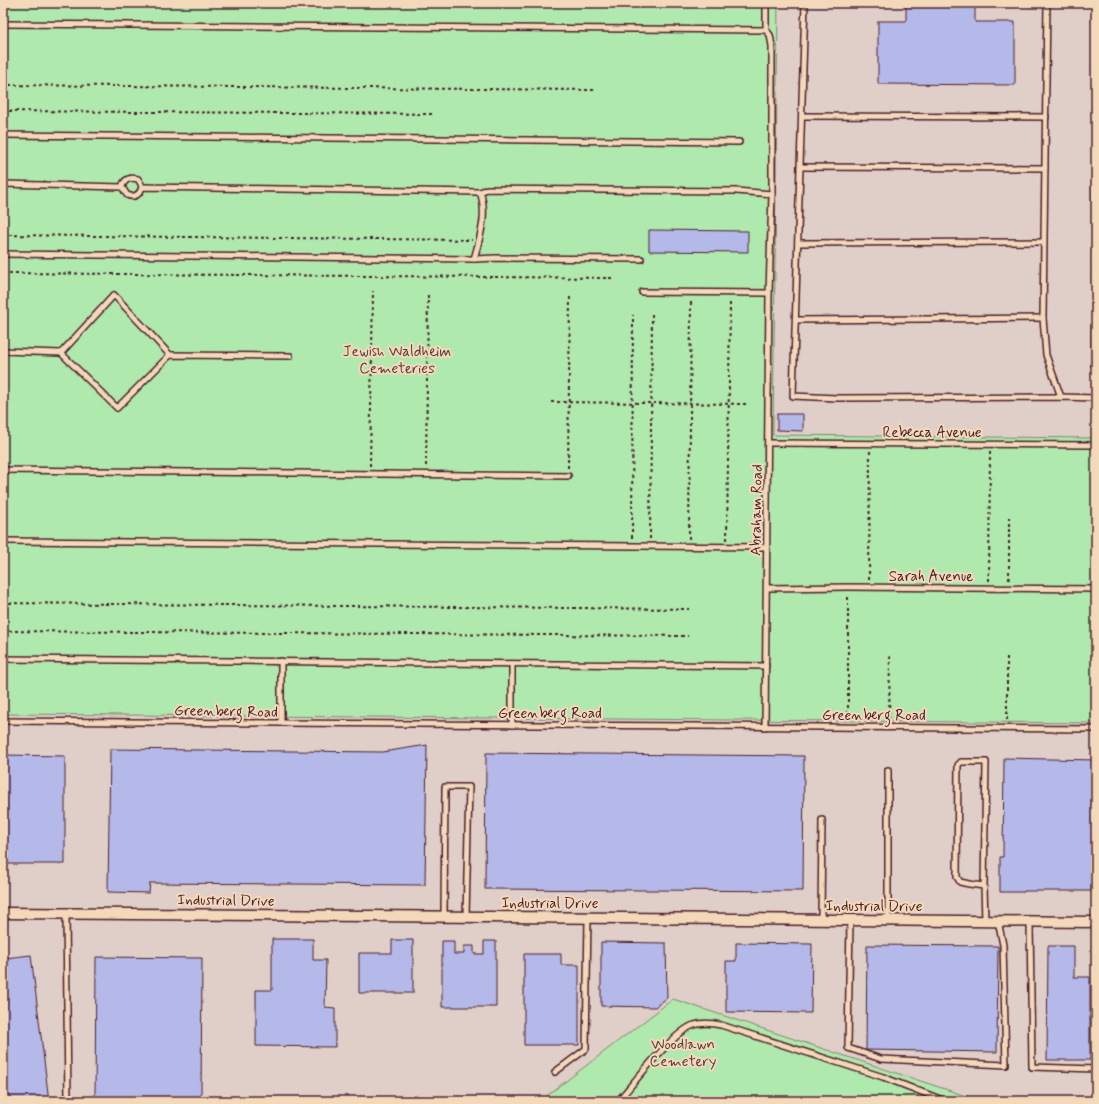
<svg xmlns="http://www.w3.org/2000/svg" width="1099" height="1104" font-family="Mynerve,sans-serif">
<rect width="100%" height="100%" fill="#f3d8ba"/>
<filter id="ink" filterUnits="userSpaceOnUse"><feTurbulence type="fractalNoise" baseFrequency=".025" numOctaves="2"/><feDisplacementMap in="SourceGraphic" scale="8" xChannelSelector="R" yChannelSelector="G"/><feConvolveMatrix kernelMatrix="1 2 1 2 8 2 1 2 1" color-interpolation-filters="sRGB"/></filter>
<g filter="url(#ink)">
<!-- built -->
<g fill="#e0cfc8">
<polygon points="778,3 1096,3 1096,438 773,435"/>
<polygon points="3,714 1096,723 1096,1101 981,1101 673,999 540,1101 3,1101"/>
</g>
<!-- green -->
<g fill="#b0e9ad" stroke="#7d846c">
<polygon points="3,3 778,3 773,435 1096,438 1096,723 3,714"/>
<polygon points="673,999 981,1101 540,1101"/>
</g>
<!-- building -->
<g fill="#b5b9ea" stroke="#4a1f2b">
<polygon points="906,3 975,3 975,22 1015,22 1015,85 878,84 878,21 906,21"/>
<polygon points="1094,3 1096,3 1096,367 1091,367"/>
<polygon points="649,230 748,231 748,252 649,251"/>
<polygon points="777,414 803,414 803,431 777,430"/>
<polygon points="427,745 425,885 150,883 149,893 108,892 110,749 383,752"/>
<polygon points="486,753 804,756 803,891 485,889"/>
<polygon points="3,755 65,756 65,864 3,864"/>
<polygon points="1004,758 1096,760 1096,891 1024,891 1024,892 1000,892 1000,857 1003,857"/>
<polygon points="272,939 313,939 313,960 326,960 325,1007 335,1008 335,1047 256,1046 256,990 272,990"/>
<polygon points="392,940 413,940 413,993 359,993 359,953 392,953"/>
<polygon points="442,941 454,941 454,954 464,954 464,946 474,946 474,954 484,954 484,941 496,941 496,1007 442,1007"/>
<polygon points="601,942 666,943 667,998 655,1007 601,1006"/>
<polygon points="736,943 812,944 811,1013 726,1012 726,961 736,961"/>
<polygon points="867,945 998,946 997,1052 866,1050"/>
<polygon points="1048,946 1074,946 1074,977 1090,977 1090,1060 1047,1060"/>
<polygon points="3,953 5,953 5,958 31,955 49,1101 3,1101"/>
<polygon points="524,954 561,954 561,965 579,965 579,1045 524,1045"/>
<polygon points="96,957 202,958 201,1101 95,1101"/>
</g>
<g fill="none" stroke-linecap="round" stroke-linejoin="round">
<defs>
<g id="service">
<polyline points="805,3 793,396 837,398 1061,397 1096,398"/>
<polyline points="1047,3 1043,318 1046,355 1061,397"/>
<polyline points="3,24 766,30 770,35 772,46 772,194 736,191 487,189 480,192"/>
<polyline points="766,30 766,3"/>
<polyline points="802,116 1046,117"/>
<polyline points="3,135 739,142"/>
<polyline points="800,167 1045,168"/>
<path d="M3,184L122,187L127,195C134,198 140,195 142,187L480,192C488,213 480,238 474,259"/>
<path d="M122,187C124,179 130,177 138,179L141,184L142,187"/>
<polyline points="798,243 1044,242"/>
<polyline points="3,254 474,259 496,258 641,259"/>
<polyline points="642,292 769,293"/>
<polyline points="796,320 1043,318"/>
<polyline points="3,351 61,353 117,408 170,355 290,356"/>
<polyline points="61,353 114,295 170,355"/>
<polyline points="769,443 1096,445"/>
<polyline points="3,470 568,476"/>
<polyline points="3,541 767,547"/>
<polyline points="767,588 848,587 1096,589"/>
<polyline points="3,659 766,666"/>
<polyline points="3,721 1096,729"/>
<polyline points="281,723 281,661"/>
<polyline points="512,725 512,664"/>
<polyline points="765,727 769,293 772,194"/>
<polyline points="888,770 888,921"/>
<polyline points="984,886 969,884 960,882 957,877 958,765 961,762 986,762 984,886 985,921"/>
<polyline points="66,914 68,1101"/>
<polyline points="444,917 445,787 469,787 466,917"/>
<polyline points="821,920 822,820"/>
<polyline points="850,920 848,1048 881,1059 1006,1065 1003,945 998,921"/>
<polyline points="1030,922 1032,1067 1096,1069"/>
<polyline points="555,1072 586,1049 588,918"/>
<path d="M618,1101C633,1084 675,1030 694,1025C703,1022 712,1023 721,1025L883,1077L945,1101"/>
</g>
<polyline id="minor" points="3,913 1096,922"/>
</defs>
<!-- service casing -->
<use href="#service" stroke="#4a1f2b" stroke-width="8"/>
<!-- minor casing -->
<use href="#minor" stroke="#4a1f2b" stroke-width="13"/>
<!-- path -->
<g stroke="#4a1f2b" stroke-width="2" stroke-dasharray="3 3" stroke-linecap="butt">
<polyline points="3,85 596,90"/>
<polyline points="3,111 434,114"/>
<polyline points="3,235 472,240"/>
<polyline points="3,273 612,278"/>
<polyline points="551,402 747,404"/>
<polyline points="370,466 373,291"/>
<polyline points="426,466 428,294"/>
<polyline points="568,468 570,296"/>
<polyline points="632,538 633,315"/>
<polyline points="650,539 652,314"/>
<polyline points="689,539 691,300"/>
<polyline points="727,540 730,302"/>
<polyline points="869,580 870,450"/>
<polyline points="1009,580 1009,514"/>
<polyline points="989,581 990,452"/>
<polyline points="3,603 689,609"/>
<polyline points="3,631 688,636"/>
<polyline points="889,719 890,655"/>
<polyline points="848,720 848,594"/>
<polyline points="1007,720 1007,655"/>
</g>
<!-- service -->
<use href="#service" stroke="#f3d8ba" stroke-width="5"/>
<!-- minor -->
<use href="#minor" stroke="#f3d8ba" stroke-width="10"/>
</g>
</g>
<g text-anchor="middle" stroke-width="4" stroke-linejoin="round" paint-order="stroke">
<!-- park labels -->
<g font-size="15" fill="#593d3e" stroke="#f3d8ba">
<text x="397" y="356">Jewish Waldheim<tspan x="397" dy="17">Cemeteries</tspan></text>
<text x="683" y="1049">Woodlawn<tspan x="683" dy="17">Cemetery</tspan></text>
</g>
<!-- street labels -->
<g font-size="15" fill="#4a1f2b" stroke="#f3d8ba">
<text x="932" y="437">Rebecca Avenue</text>
<text transform="translate(756 510) rotate(-89)" y="5">Abraham Road</text>
<text x="931" y="581">Sarah Avenue</text>
<text transform="translate(226 711) rotate(1)" y="5">Greenberg Road</text>
<text x="550" y="718">Greenberg Road</text>
<text x="874" y="720">Greenberg Road</text>
<text transform="translate(226 900) rotate(1)" y="5">Industrial Drive</text>
<text x="550" y="908">Industrial Drive</text>
<text x="874" y="911">Industrial Drive</text>
</g>
</g>
<!-- margin -->
<rect width="1099" height="1104" fill="none" stroke="#f3d8ba" stroke-width="16"/>
<rect x="8" y="8" width="1083" height="1088" fill="none" stroke="#4a1f2b" stroke-width="1.5" filter="url(#ink)"/>
</svg>
